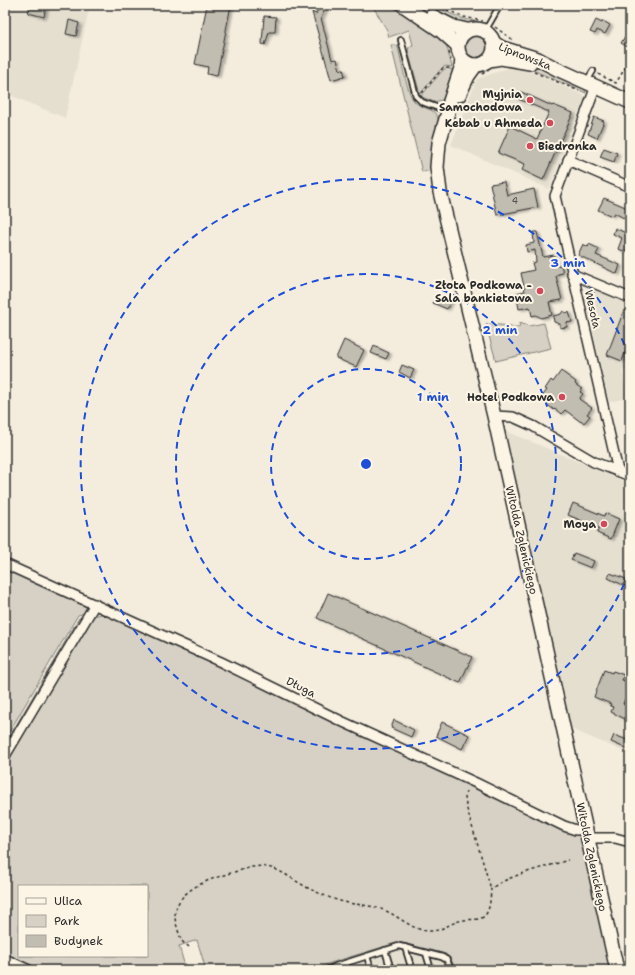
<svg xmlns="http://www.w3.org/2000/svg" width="635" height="975" font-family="'Shantell Sans',sans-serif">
<defs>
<filter id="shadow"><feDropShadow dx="3" dy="1.5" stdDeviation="1" flood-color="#0004"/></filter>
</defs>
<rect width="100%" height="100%" fill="#f4edde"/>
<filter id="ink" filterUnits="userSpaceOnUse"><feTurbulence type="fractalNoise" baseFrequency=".025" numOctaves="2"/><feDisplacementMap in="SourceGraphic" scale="8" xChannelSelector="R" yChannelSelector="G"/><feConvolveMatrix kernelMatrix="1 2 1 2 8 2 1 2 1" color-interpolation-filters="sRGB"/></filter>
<g filter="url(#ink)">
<!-- built -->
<g fill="#e5dfd0">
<polygon points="5,5 90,5 65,118 5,93"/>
<polygon points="508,68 529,71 585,96 549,189 451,145 477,79"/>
<polygon points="589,287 630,305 630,373 622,369 627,398 609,402 584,292"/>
<polygon points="504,430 630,484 630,754 571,729 525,527"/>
<polygon points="402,939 480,959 483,970 319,970 321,964"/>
</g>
<!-- green -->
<g fill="#d6d1c4" stroke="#807e78" fill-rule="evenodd">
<polygon points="372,5 388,5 416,19 446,43 452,67 446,66 442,68 420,94 408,51 409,47 413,45 409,30 389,37 387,30"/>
<path d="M428,5C437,5 446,12 454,15C464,20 475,21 485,23L484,24L460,23Z"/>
<circle cx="476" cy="47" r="12"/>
<path d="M391,45H395L398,47C401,60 407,92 414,101C424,112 438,105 439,125L432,170L422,172Z"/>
<polygon points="530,66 546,70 584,87 586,93 530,69"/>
<polygon points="447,68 453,70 453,72 445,99 434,102 422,97 421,96 443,70"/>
<polygon points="520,323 529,326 544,323 551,348 496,361 486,325 490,324 519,327"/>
<polygon points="5,568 89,605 85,613 78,615 5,739"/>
<path d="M104,613L210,660L568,833L578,835L583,840L611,970H461L460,966L454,968L452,961L446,954L399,942L327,964L323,966L321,970H206L197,940L179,946L186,970H36L5,956V764L89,621L94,616ZM19,886H147V956H19Z"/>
<polygon points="79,618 83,618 5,750 5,744"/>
</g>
<!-- building -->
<g fill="#c2bdb1" stroke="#2b2b2b" filter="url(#shadow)">
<polygon points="30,5 46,5 44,17 28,13"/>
<polygon points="207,5 231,5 217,76 207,74 208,67 195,64"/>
<polygon points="320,5 327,5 321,18 332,60 337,59 340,70 343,69 345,76 331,80 312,12 316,14"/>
<polygon points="264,16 276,17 275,32 269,32 265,45 262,44"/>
<polygon points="69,20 79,23 76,36 66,34"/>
<polygon points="596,20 602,23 603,21 610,25 605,34 597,30 595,34 590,32"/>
<polygon points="630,28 630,44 628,47 621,43"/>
<polygon points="519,91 552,106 553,105 573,113 543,180 522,170 525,164 498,153 510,126 537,139 549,112 516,98"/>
<polygon points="594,117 604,121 597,138 588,134"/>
<polygon points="604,148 617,153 614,162 600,157"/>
<polygon points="504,182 507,195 534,189 538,207 497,215 490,184"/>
<polygon points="604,198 630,209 630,221 614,213 612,216 598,210"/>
<polygon points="615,228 630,235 630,250 629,253 618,249 622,238 613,234"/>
<polygon points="533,232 537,232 543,257 554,255 556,266 561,265 563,273 558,274 558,275 556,276 562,300 549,302 552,315 541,318 536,315 532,316 530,307 519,309 516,293 525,291 521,273 534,270 532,263 536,262 535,250 527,252 526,245 534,243"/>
<polygon points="583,244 588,247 589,244 599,249 596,255 620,265 617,274 578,255"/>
<polygon points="437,295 451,301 447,309 433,303"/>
<polygon points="624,310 630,312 630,339 622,361 607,355"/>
<polygon points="563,311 566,313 569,312 572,322 566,323 567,327 560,328 560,324 554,322 553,316 561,314"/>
<polygon points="344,340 364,350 356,367 336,358"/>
<polygon points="374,346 389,353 386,359 371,353"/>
<polygon points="402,365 414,370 410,378 399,372"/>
<polygon points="561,371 576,382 575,384 582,389 580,392 583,394 579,399 592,408 587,414 590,416 584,423 582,421 581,422 565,410 561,414 555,409 554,410 540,399 547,390 545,389 551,380 553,382"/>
<polygon points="573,503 604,516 605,513 619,519 611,539 597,533 599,528 568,515"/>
<polygon points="574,553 594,561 591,568 571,560"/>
<polygon points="610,573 626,579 623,585 608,578"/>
<polygon points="328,593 472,657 460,683 317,618"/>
<polygon points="604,670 612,673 613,671 624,675 622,680 630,683 630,686 623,704 630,708 630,712 627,720 611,712 613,707 610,706 611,704 594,697"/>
<polygon points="394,720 414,730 411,737 391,728"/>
<polygon points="442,722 469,735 462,749 436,736"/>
<polygon points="614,735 630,741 630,750 611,742"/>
</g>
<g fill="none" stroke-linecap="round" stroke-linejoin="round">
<defs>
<g id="lane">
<polyline points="485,31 500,5"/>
<polyline points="401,40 416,96 422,102 447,111"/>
<polyline points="587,81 593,71"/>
<polyline points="405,947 412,970"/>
<polyline points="385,950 391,970"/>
<polyline points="426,953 431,970"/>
<polyline points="367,956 371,970"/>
<polyline points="346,963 348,970"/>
<polyline points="327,970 336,966 399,946 442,957 447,960 451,970"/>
</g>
<g id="street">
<polyline points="596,86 555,196 618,471"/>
<polyline points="568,160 630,187"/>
<polyline points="572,274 630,298"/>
<polyline points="494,416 513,417 533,426 594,462 630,476"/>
<polyline points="5,564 221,662 341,721 476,783 564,826 576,830 586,829"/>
<polyline points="5,756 95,604"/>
<polyline points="588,838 615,838 630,842"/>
<polyline points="5,959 29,970"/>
</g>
<g id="secondary">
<polyline points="403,5 440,30 457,45"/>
<polyline points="432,16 454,27 467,30"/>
<circle cx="476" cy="47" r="18"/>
<polyline points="494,43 502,48 538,59 557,69 630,102"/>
<polyline points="462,59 461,68 450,101 448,112 439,143 437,167 440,192 494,416 617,970"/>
<polyline points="489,60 501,58 530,63"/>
<polyline points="459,95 468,76 476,65"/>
</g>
</defs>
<!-- lane casing -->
<use href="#lane" stroke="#2b2b2b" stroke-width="8"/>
<!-- street casing -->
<use href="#street" stroke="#2b2b2b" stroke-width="12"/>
<!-- secondary casing -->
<use href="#secondary" stroke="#2b2b2b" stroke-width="16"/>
<!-- path -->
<g stroke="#2b2b2b" stroke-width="1.5" stroke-dasharray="3 3" stroke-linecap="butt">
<polyline points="436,5 464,17 483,21"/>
<polyline points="495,27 513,40"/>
<polyline points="449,52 451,60"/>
<polyline points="534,72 579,91"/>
<polyline points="482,74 489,70"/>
<polyline points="598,74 616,83 630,60"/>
<polyline points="422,93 443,68 450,68"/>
<polyline points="466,791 465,797 466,806 491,889"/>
<path d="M189,947C187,945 183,943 182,941C179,937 178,928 176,924C167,885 226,875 252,867C275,863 289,878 308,888C320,894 334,900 348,903C359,905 370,905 381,909C397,914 411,930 428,931C440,932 449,924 459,921C465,919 472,920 478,919C491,917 490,899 491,889C507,875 547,867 568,860"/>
</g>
<!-- lane -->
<use href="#lane" stroke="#fcf5e5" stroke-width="4.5"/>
<!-- street -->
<use href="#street" stroke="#fcf5e5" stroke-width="9"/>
<!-- secondary -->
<use href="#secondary" stroke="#fcf5e5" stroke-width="13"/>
</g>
</g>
<!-- distance rings -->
<g fill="none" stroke="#1d4ed8" stroke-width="2" stroke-dasharray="7 5">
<circle cx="366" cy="464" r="95"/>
<circle cx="366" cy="464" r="190"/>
<path d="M629 573A285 285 0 1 1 629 355"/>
</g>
<!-- markers -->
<g fill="#d1495b" stroke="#fcf5e5" stroke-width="1.5">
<circle cx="530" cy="100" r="4"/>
<circle cx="550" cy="123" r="4"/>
<circle cx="530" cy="146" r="4"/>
<circle cx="540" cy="291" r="4"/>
<circle cx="562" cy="397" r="4"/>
<circle cx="604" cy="524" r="4"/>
</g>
<g text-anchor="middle" stroke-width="4" stroke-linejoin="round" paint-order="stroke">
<!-- number labels -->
<g font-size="9" fill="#51504c">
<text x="515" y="204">4</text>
</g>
<!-- street labels -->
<g font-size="11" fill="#2b2b2b" stroke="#fcf5e5">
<text transform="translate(525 56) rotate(22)" y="4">Lipnowska</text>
<text transform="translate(593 309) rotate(77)" y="4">Wesoła</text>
<text transform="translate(522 540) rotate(77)" y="4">Witolda Zglenickiego</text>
<text transform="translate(301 687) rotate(27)" y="4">Długa</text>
<text transform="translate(592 857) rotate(78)" y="4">Witolda Zglenickiego</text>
</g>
<!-- poi labels -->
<g font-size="11" font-weight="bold" fill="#2b2b2b" stroke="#fcf5e5" text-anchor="end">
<text x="522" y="98">Myjnia<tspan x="522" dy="13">Samochodowa</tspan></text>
<text x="542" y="127">Kebab u Ahmeda</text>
<text x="538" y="150" text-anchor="start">Biedronka</text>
<text x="532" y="289">Złota Podkowa -<tspan x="532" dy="13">Sala bankietowa</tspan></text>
<text x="554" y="401">Hotel Podkowa</text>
<text x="596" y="528">Moya</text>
</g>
</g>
<circle cx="366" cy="464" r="6" fill="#1d4ed8" stroke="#fcf5e5" stroke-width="2"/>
<g font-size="12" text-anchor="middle" font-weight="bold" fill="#1d4ed8" stroke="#fcf5e5" stroke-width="4" stroke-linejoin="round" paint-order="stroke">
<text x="568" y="267">3 min</text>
<text x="500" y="334">2 min</text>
<text x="433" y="401">1 min</text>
</g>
<!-- margin -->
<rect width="635" height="975" fill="none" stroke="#fcf5e5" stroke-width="20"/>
<rect x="10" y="10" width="615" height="955" fill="none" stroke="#2b2b2b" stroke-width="1.5" filter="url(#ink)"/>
<!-- legend -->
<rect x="18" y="885" width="130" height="72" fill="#fcf5e5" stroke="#a8a49b"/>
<rect x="26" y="898" width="20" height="6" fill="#fcf5e5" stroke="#a8a49b"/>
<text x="54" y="905" font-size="12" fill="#2b2b2b">Ulica</text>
<rect x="26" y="915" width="20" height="12" fill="#d6d1c4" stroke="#a8a49b"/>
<text x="54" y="925" font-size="12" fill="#2b2b2b">Park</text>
<rect x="26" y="935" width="20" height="12" fill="#c2bdb1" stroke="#a8a49b"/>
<text x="54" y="945" font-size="12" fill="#2b2b2b">Budynek</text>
</svg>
